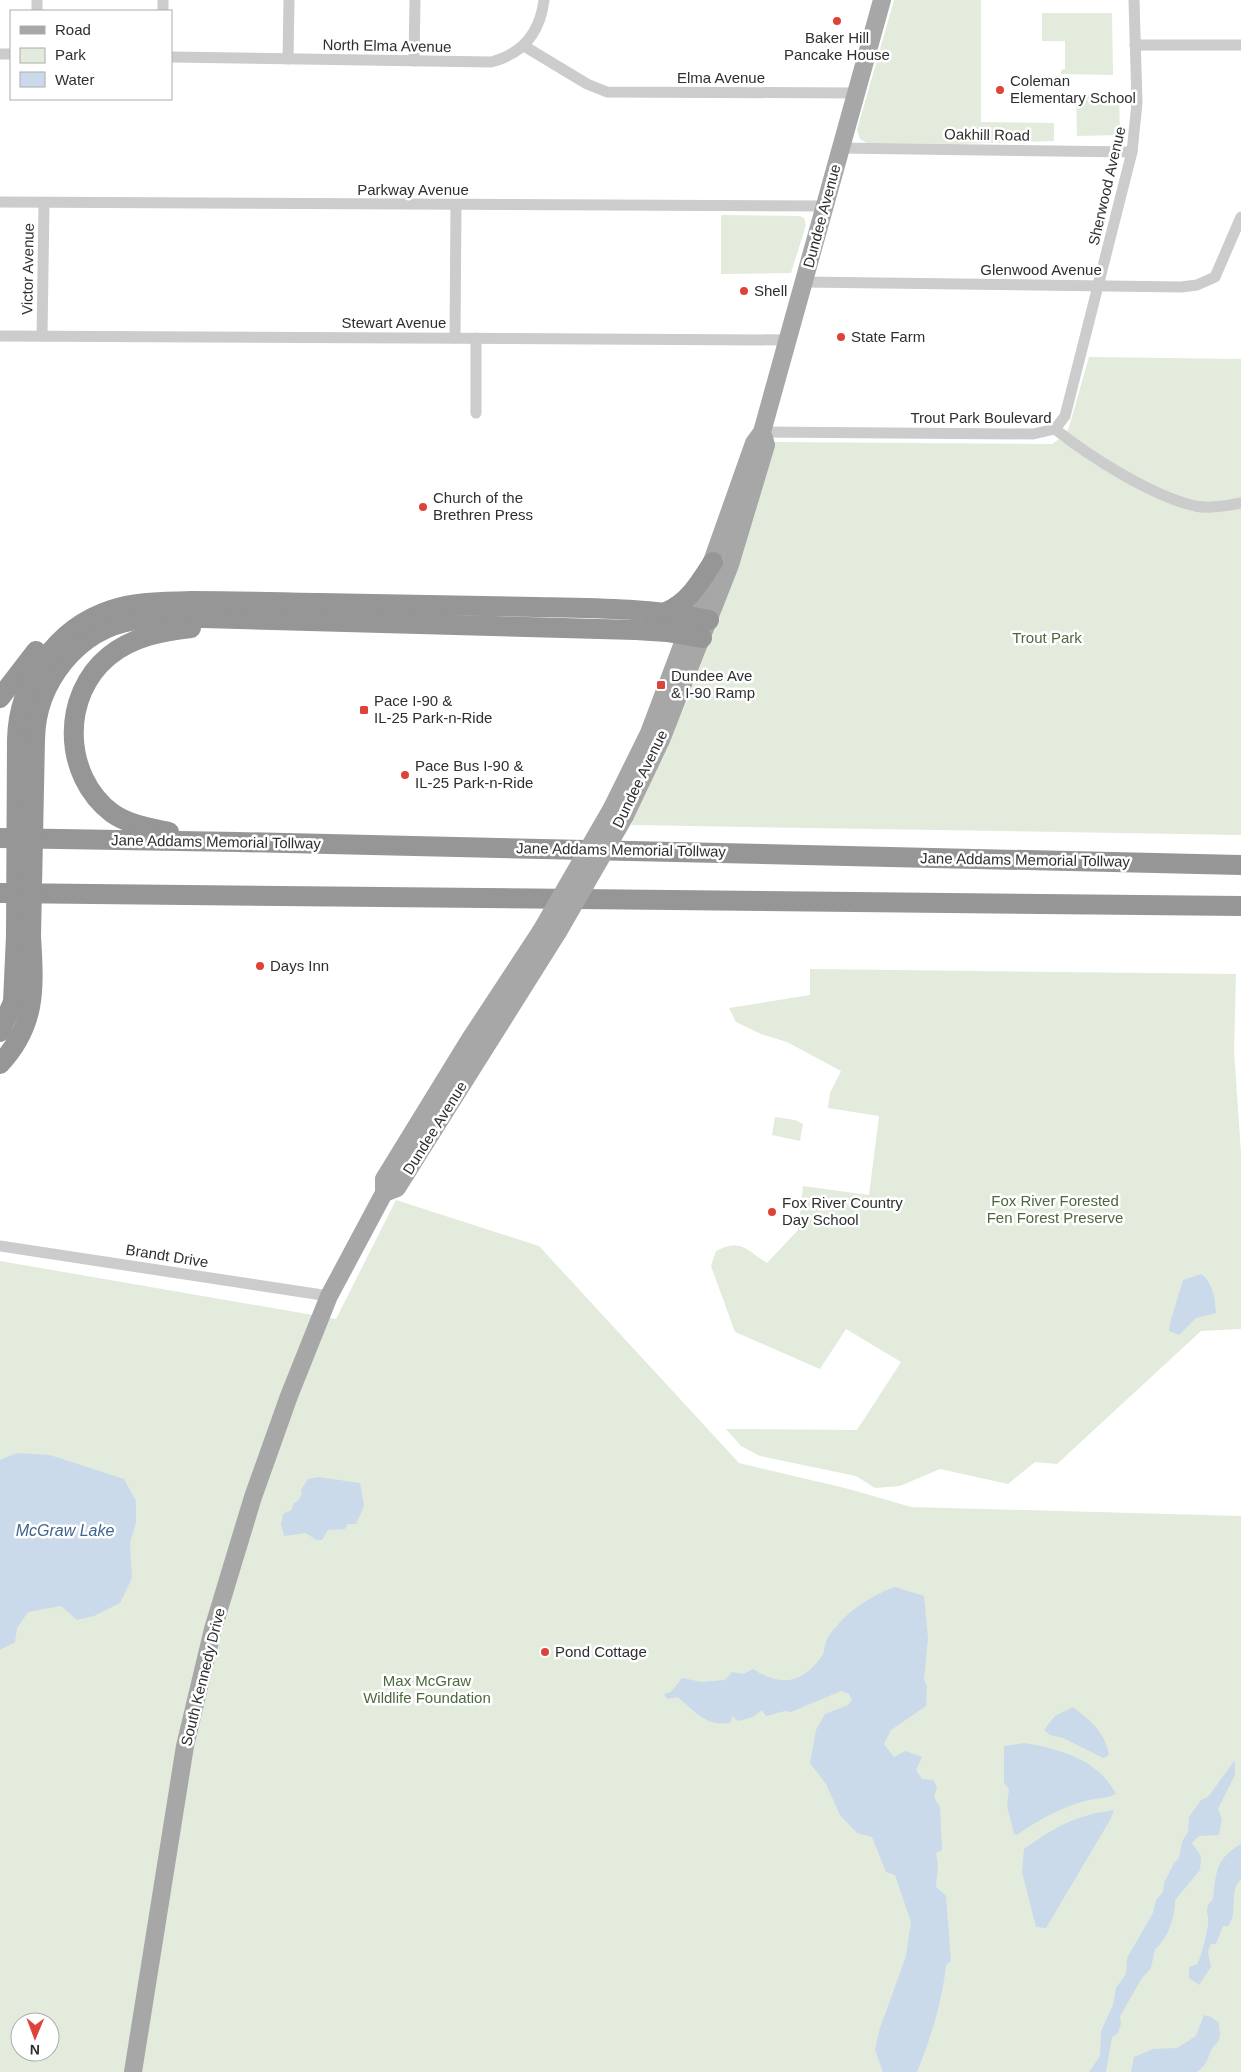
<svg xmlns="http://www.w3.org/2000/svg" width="1241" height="2072" font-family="Arial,sans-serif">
<rect width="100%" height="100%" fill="#fff"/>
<!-- green -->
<g fill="#e3ebdd" fill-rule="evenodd">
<polygon points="894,0 981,0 981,122 1054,123 1054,141 957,144 867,143 860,139 857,130"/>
<polygon points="1042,13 1112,13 1113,75 1061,74 1061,70 1065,69 1065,41 1042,41"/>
<polygon points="1119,94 1120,135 1077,136 1076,95"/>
<polygon points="721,215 800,216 804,218 806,225 791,273 721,274"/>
<polygon points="1089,357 1241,359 1241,835 631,825 687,701 743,553 771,442 1052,444 1065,435 1069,427"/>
<path d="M810,969L1236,974L1234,1050L1241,1153V1329L1201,1331L1057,1464L1035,1462L1008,1484L940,1469L900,1486L875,1488L856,1476L760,1456L741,1446L726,1429L857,1430L901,1362L846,1329L820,1369L735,1332L711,1266L716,1251C741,1238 747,1250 767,1263L798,1230L803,1186L869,1195L879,1116L828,1108L830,1093L841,1071L787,1042L761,1034L736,1022L729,1008L810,995Z"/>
<polygon points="775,1117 795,1120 803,1124 800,1141 772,1135"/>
<path d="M396,1200L539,1246L739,1463L849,1489L911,1507L1241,1516V2072H0V1261L336,1319ZM20,2022H50V2052H20Z"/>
</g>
<!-- water -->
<g fill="#cadaea">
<path d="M1201,1274C1213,1282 1215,1299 1216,1313L1196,1318L1179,1335L1169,1331L1170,1323L1183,1280Z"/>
<polygon points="17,1453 50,1455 124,1479 136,1501 136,1522 130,1543 132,1578 120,1603 94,1616 77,1620 61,1606 28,1612 17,1628 15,1642 0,1650 0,1460"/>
<polygon points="319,1477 360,1483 364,1506 356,1524 348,1524 345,1529 328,1530 322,1540 316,1540 306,1533 284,1536 281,1524 283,1514 291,1510 294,1503 298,1501 302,1494 301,1490 308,1479"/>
<path d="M895,1587L924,1596L928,1638L924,1680L927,1686L926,1706L891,1730L884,1744L894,1757L905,1751L922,1757L916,1770L922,1779L933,1780L937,1787L934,1797L940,1807L942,1850L936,1853L938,1865L936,1887L946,1896L951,1961L946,1965C942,2003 931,2037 917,2072H883L875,2050L880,2028L906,1956L911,1922L895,1875L886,1872L872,1837L857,1833L840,1815L826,1784L810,1763L816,1730L825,1714L848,1705L852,1700L849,1694L841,1691L791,1712L785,1711L766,1716L762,1710L753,1717L738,1721L732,1716L731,1722C707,1729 695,1710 677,1697L667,1699L664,1694L671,1692L682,1678L702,1682L725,1680L732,1672L743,1674L753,1669C780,1687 802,1684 822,1656C825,1652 824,1646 826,1642C828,1636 833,1630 837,1626C849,1610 876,1593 895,1587Z"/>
<path d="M1073,1707C1091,1721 1105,1732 1109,1755L1103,1758L1063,1738L1050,1735L1044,1730L1055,1716Z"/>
<path d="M1024,1743C1060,1749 1098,1759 1116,1794C1105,1799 1096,1798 1085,1801C1060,1808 1038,1820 1017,1835L1014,1834L1007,1806L1009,1789L1004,1783V1746Z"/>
<path d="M1235,1760V1775L1218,1809L1222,1819L1219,1835L1199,1836L1192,1843L1201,1856L1200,1870L1175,1900C1175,1917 1168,1939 1155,1949L1151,1968L1142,1978L1120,2016L1121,2024L1118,2033L1112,2037L1106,2072H1089L1100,2056L1101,2031L1113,2005L1116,1988L1126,1974L1127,1958L1153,1913L1156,1900L1163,1892L1164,1883L1174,1863L1179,1858L1182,1842L1188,1832L1189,1817L1201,1800L1208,1797Z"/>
<path d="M1114,1810L1110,1820L1046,1928L1036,1927L1022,1872L1024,1849C1057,1826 1073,1816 1114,1810Z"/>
<path d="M1241,1844V1880C1231,1887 1235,1904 1233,1915C1232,1919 1230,1923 1228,1926H1223L1216,1944H1211L1208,1952L1211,1967L1199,1985L1189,1978V1967L1197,1964C1202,1956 1206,1935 1208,1925C1210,1913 1202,1909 1213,1899C1216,1872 1216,1858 1241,1844Z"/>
<path d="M1204,2015L1211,2017L1219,2023C1219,2028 1221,2035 1219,2039C1218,2043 1214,2046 1212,2049C1207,2058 1209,2063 1197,2072H1131L1134,2057L1153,2049L1177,2048L1196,2036Z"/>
</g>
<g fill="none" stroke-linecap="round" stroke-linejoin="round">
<!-- minor -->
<g stroke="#ccc" stroke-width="11">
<polyline points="37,11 37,0"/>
<polyline points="163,11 163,0"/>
<polyline points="1135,45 1241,45"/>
<polyline points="524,46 587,84 607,92 856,93"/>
<polyline points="0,54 11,54"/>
<path d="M171,57L491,62C522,54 540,33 544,0"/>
<polyline points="288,59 289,0"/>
<polyline points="414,61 415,0"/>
<polyline points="841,148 1132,152"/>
<polyline points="0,202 825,206"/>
<polyline points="804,282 1181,287 1197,285 1215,277 1241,217"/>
<polyline points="0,336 788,340"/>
<polyline points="42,336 44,203"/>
<polyline points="455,338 456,205"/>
<polyline points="476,413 476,338"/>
<polyline points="1055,429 1065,416 1132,152 1137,103 1134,0"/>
<path d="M762,432L1033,434L1055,429C1090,457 1152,496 1195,506C1210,509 1227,506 1241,503"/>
<polyline points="0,1246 329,1296"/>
</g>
<!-- primary -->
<g stroke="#a7a7a7" stroke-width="18">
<polyline points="612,808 649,733 686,635 754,443 762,432 882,0"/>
<polyline points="625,816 661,740 730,565 766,445 764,438"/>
<polyline points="384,1193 397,1188 558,932"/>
<polyline points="133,2072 185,1746 213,1629 253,1497 289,1396 329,1296 384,1193 384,1179 470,1039 541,931"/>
</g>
<!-- motorway -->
<g stroke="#969696" stroke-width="20">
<path d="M666,612C689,602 700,582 713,562"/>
<polyline points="0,698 36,651"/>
<path d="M35,739C36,683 77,629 135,620C157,616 181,618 204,618L636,630L667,632L702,638"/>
<path d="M17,740C18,683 56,628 111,610C137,601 164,602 191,601C234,601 276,602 319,603C391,604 463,606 536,607C594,608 652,608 709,620"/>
<path d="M169,832C150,828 129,825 112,813C62,775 61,695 109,656C132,637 163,631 191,628"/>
<polyline points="0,838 238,842 1241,865"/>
<polyline points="0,893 1241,906"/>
<polyline points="0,1032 13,1002 16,936"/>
<path d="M0,1064C37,1024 34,987 31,936"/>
</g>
<!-- primary-bridge -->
<g stroke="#a7a7a7" stroke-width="18">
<polyline points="541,931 612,808"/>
<polyline points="558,932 625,816"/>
</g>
<!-- motorway-bridge -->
<g stroke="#969696" stroke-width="20">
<polyline points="16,936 17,740"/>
<polyline points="31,936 35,739"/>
</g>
</g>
<!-- markers -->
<g fill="#de4239" stroke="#fff" stroke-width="2">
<circle cx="837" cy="21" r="5"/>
<circle cx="1000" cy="90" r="5"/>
<circle cx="744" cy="291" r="5"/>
<circle cx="841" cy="337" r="5"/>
<circle cx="423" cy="507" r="5"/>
<rect x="656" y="680" width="10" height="10" rx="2.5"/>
<rect x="359" y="705" width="10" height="10" rx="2.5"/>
<circle cx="405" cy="775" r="5"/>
<circle cx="260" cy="966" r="5"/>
<circle cx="772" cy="1212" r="5"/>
<circle cx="545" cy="1652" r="5"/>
</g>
<g text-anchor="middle" stroke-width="5" stroke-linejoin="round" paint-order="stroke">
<!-- poi labels -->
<g font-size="15" fill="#2f2f2f" stroke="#fff" text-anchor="start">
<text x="837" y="43" text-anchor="middle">Baker Hill<tspan x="837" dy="17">Pancake House</tspan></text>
<text x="1010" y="86">Coleman<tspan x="1010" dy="17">Elementary School</tspan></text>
<text x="754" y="296">Shell</text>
<text x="851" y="342">State Farm</text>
<text x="433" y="503">Church of the<tspan x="433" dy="17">Brethren Press</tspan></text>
<text x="671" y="681">Dundee Ave<tspan x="671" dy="17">&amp; I-90 Ramp</tspan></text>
<text x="374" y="706">Pace I-90 &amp;<tspan x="374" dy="17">IL-25 Park-n-Ride</tspan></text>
<text x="415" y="771">Pace Bus I-90 &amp;<tspan x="415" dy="17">IL-25 Park-n-Ride</tspan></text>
<text x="270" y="971">Days Inn</text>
<text x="782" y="1208">Fox River Country<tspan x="782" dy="17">Day School</tspan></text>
<text x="555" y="1657">Pond Cottage</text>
</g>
<!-- street labels -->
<g font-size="15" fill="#2f2f2f" stroke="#fff">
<text transform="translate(387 46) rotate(1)" y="5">North Elma Avenue</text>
<text x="721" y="83">Elma Avenue</text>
<text transform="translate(987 135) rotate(1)" y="5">Oakhill Road</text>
<text transform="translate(1107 186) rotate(-77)" y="5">Sherwood Avenue</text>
<text x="413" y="195">Parkway Avenue</text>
<text transform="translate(822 216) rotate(-75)" y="5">Dundee Avenue</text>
<text transform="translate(28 269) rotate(-89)" y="5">Victor Avenue</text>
<text x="1041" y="275">Glenwood Avenue</text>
<text x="394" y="328">Stewart Avenue</text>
<text x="981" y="423">Trout Park Boulevard</text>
<text transform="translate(640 779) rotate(-64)" y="5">Dundee Avenue</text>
<text transform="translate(216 842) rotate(1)" y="5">Jane Addams Memorial Tollway</text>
<text transform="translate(621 850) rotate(1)" y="5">Jane Addams Memorial Tollway</text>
<text transform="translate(1025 860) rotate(1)" y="5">Jane Addams Memorial Tollway</text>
<text transform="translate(435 1128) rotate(-58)" y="5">Dundee Avenue</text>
<text transform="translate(167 1256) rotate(9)" y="5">Brandt Drive</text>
<text transform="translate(203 1677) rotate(-76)" y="5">South Kennedy Drive</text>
</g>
<!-- park labels -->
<g font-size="15" fill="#4c693e" stroke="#fff">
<text x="1047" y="643">Trout Park</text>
<text x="1055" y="1206">Fox River Forested<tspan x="1055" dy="17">Fen Forest Preserve</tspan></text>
<text x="427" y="1686">Max McGraw<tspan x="427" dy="17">Wildlife Foundation</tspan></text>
</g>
<!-- water labels -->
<g font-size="16" font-style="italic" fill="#40658e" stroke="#fff">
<text x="65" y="1536">McGraw Lake</text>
</g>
</g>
<!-- legend -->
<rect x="10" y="10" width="162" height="90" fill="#ffffff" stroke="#acacac"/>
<rect x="20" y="26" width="25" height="8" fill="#a7a7a7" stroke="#acacac"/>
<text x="55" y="35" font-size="15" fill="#2f2f2f">Road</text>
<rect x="20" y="48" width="25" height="15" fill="#e3ebdd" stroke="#acacac"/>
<text x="55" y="60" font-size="15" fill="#2f2f2f">Park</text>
<rect x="20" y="72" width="25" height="15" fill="#cadaea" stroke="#acacac"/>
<text x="55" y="85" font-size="15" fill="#2f2f2f">Water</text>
<!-- north arrow -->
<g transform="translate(35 2037) rotate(181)"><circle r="24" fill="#ffffff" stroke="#acacac"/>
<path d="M0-4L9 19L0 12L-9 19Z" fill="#de4239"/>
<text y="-8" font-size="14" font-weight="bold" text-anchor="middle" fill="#2f2f2f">N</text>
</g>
</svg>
